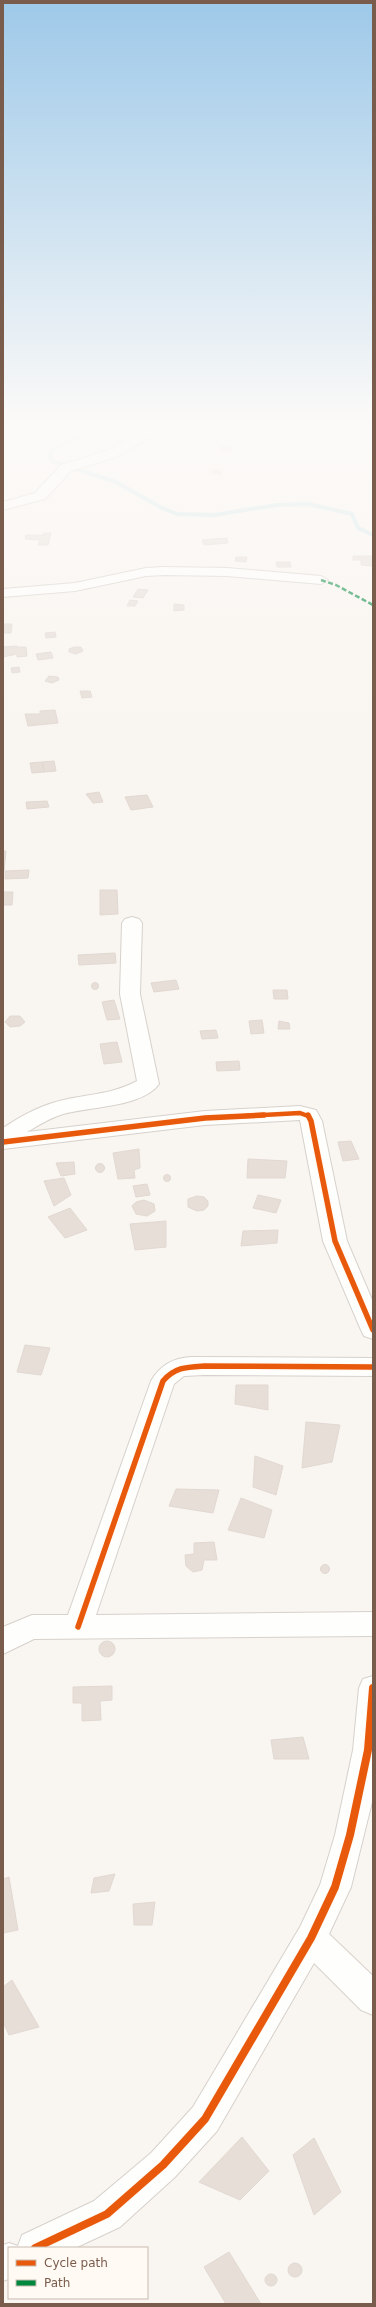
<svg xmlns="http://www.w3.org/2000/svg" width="376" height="2307" font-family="'DejaVu Sans',sans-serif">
<rect width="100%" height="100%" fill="#f9f5f0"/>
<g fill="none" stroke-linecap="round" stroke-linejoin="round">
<!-- stream -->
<polyline stroke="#d0e8ea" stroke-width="4" points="119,422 53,449 50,455 52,461 116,482 162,508 177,514 214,515 277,505 308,504 352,514 358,528 373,535"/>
</g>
<!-- building -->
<g fill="#e6ded7" stroke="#e2d8d2">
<polygon points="230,446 233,450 222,452 219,447"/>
<polygon points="211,470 220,470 222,474 213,474"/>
<polygon points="44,533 51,533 48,545 38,545 40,540 25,539 26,535 43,535"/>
<polygon points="227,538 228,543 204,545 202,540"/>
<polygon points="353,556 373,556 373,566 361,565 361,560 353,560"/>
<polygon points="236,557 247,557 246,562 235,561"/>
<polygon points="276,562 290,562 291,567 277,567"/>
<polygon points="138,589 148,590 143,598 133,597"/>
<polygon points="130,600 138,601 135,606 127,606"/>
<polygon points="174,604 184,605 184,610 174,611"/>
<polygon points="3,624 12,624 11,633 3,633"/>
<polygon points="55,632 56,637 46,638 45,633"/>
<polygon points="17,646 17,647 26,647 27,656 17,657 17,654 3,657 3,647"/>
<polygon points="74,647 81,647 83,651 76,654 69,652 69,649"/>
<polygon points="51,652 53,658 38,660 36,654"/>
<polygon points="19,667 20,672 12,673 11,668"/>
<polygon points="49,676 58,677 59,680 52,683 45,681"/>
<polygon points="80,691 90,691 92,697 82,698"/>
<polygon points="55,710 58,723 28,726 25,714 40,714 40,711"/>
<polygon points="54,761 56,771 44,772 42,762"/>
<polygon points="42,762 44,772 32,773 30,763"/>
<polygon points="99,792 103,802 93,803 86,794"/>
<polygon points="147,795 153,807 131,810 125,797"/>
<polygon points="47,801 49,807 27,809 26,802"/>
<polygon points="3,851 6,851 4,871 3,871"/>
<polygon points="29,870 28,878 5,879 5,871"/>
<polygon points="100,890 117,890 118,914 100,915"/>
<polygon points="3,892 13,892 12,905 3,905"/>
<polygon points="115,953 116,963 79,965 78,955"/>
<polygon points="176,980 179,989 154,992 151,983"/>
<circle cx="95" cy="986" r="3.5"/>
<polygon points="273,990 287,990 288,999 274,999"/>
<polygon points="114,1000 120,1019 107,1020 102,1002"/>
<polygon points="10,1016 20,1016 25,1022 20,1026 10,1027 5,1022"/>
<polygon points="262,1020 264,1033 251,1034 249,1021"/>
<polygon points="279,1021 289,1023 290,1029 278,1029"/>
<polygon points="216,1030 218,1038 202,1039 200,1031"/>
<polygon points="117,1042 122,1062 104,1064 100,1044"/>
<polygon points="239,1061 240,1070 217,1071 216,1062"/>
<polygon points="351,1141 359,1159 343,1161 338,1142"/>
<polygon points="139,1149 140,1168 134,1170 135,1178 118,1179 113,1153"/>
<polygon points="248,1159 287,1161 285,1178 247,1178"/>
<polygon points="74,1162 75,1174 61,1176 56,1163"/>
<circle cx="100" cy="1168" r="4.5"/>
<circle cx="167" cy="1178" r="3.5"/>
<polygon points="64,1178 71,1195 54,1206 44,1181"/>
<polygon points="147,1184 150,1195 136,1197 133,1186"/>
<polygon points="258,1195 281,1200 276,1213 253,1208"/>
<polygon points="197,1196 204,1197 208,1201 208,1206 204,1210 197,1211 188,1207 188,1199"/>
<polygon points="144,1200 154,1204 155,1211 147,1216 136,1214 132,1206 136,1202"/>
<polygon points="70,1208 87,1230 65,1238 48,1217"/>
<polygon points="166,1221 166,1247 135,1250 130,1224"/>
<polygon points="278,1230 277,1243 241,1246 243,1231"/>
<polygon points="25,1345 50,1348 41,1375 17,1372"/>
<polygon points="236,1385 268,1385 268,1410 235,1404"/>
<polygon points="306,1422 340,1425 332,1462 302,1468"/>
<polygon points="255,1456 283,1466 276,1495 253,1487"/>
<polygon points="176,1489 219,1490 213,1513 169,1506"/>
<polygon points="241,1498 272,1510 264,1538 228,1530"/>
<polygon points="214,1542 217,1560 204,1560 202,1570 193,1572 186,1566 185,1555 194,1554 194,1543"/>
<circle cx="325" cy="1569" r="4.5"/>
<circle cx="107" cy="1649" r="8"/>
<polygon points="112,1686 112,1700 100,1701 101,1720 82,1721 82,1703 73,1703 73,1687"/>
<polygon points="303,1737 309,1759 274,1759 271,1740"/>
<polygon points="115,1874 109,1891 91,1893 94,1878"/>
<polygon points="9,1877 18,1930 3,1933 3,1879"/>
<polygon points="155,1902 152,1925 134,1925 133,1904"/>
<polygon points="12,1980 39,2027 9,2035 3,2022 3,1987"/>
<polygon points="242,2137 269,2171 240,2200 199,2182"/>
<polygon points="314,2138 341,2192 314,2215 293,2155"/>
<polygon points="229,2252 261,2304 226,2304 204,2267"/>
<circle cx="295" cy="2270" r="7"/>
<circle cx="271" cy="2280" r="6"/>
</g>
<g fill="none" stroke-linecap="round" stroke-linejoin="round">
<defs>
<g id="minor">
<polygon points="158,422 176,422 116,457 71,471 45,499 3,510 3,502 35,493 61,465 106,451"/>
<polygon points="164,567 227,568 321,576 328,580 321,584 227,576 164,575 146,576 75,591 3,597 3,589 75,583 146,568"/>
<path d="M132,917L139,919L142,923L140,994L159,1084C143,1107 88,1107 63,1114C50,1118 39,1125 27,1132L205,1111L300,1106L316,1110L322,1121L347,1241L373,1302V1339L364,1336L361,1330L323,1241L300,1120L205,1125L3,1149V1128C24,1114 43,1104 68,1099C92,1094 115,1093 137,1081L120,994L122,923L125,919Z"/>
<path d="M191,1357L373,1358V1376L204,1375L184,1376L174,1384L96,1615L373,1612V1636L34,1639L3,1654V1627L32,1615H68L151,1381C160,1365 173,1358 191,1357Z"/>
<polygon points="373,1676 373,1798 351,1887 329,1934 373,1976 373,2015 361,2010 314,1963 217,2131 175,2177 120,2227 75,2248 9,2248 9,2279 3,2281 3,2245 9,2243 18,2246 22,2235 94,2201 151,2153 193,2107 300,1927 320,1885 335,1835 353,1750 359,1688 363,1679"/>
</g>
</defs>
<!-- minor casing -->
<use href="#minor" stroke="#d7d1cb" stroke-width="2"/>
<!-- minor -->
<use href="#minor" fill="#fefefd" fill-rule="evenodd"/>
<!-- quiet -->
<polyline stroke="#00873e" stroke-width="2.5" stroke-dasharray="5 2.5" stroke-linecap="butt" points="321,580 336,585 373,605"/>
<defs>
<polyline id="cycleway-far2" points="245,1116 300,1113 308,1116"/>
<g id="cycleway-far1">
<polyline points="308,1115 311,1121 335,1241 373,1330"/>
<polyline points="3,1142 205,1118 264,1115"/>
<path d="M78,1627L163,1381C175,1367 187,1367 204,1366L373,1367"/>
</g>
<polyline id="cycleway" points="35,2248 107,2214 163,2165 205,2119 311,1938 335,1887 350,1835 368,1750 373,1688"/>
</defs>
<!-- cycleway-far2 casing -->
<use href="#cycleway-far2" stroke="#fffaf3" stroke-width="6"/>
<!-- cycleway-far1 casing -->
<use href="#cycleway-far1" stroke="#fffaf3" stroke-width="8"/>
<!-- cycleway casing -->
<use href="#cycleway" stroke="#fffaf3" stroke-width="10"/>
<!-- cycleway-far2 -->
<use href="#cycleway-far2" stroke="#e8590c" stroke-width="4.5"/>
<!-- cycleway-far1 -->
<use href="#cycleway-far1" stroke="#e8590c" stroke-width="5.5"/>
<!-- cycleway -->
<use href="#cycleway" stroke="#e8590c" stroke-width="8"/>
</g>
<!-- sky -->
<linearGradient id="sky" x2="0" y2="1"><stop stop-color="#9ec9e9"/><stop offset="0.57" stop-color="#fcfaf8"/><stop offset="1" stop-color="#fcfaf8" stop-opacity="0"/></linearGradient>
<rect width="376" height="745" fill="url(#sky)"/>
<!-- border -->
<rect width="376" height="2307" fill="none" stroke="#7a5c4d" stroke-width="8"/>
<!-- legend -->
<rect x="8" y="2247" width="140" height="52" fill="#fffaf3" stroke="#cabbb1"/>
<rect x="16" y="2260" width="20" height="6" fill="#e8590c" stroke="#cabbb1"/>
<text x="44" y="2267" font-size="12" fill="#7a5c4d">Cycle path</text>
<rect x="16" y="2280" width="20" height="6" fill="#00873e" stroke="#cabbb1"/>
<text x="44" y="2287" font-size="12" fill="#7a5c4d">Path</text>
</svg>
